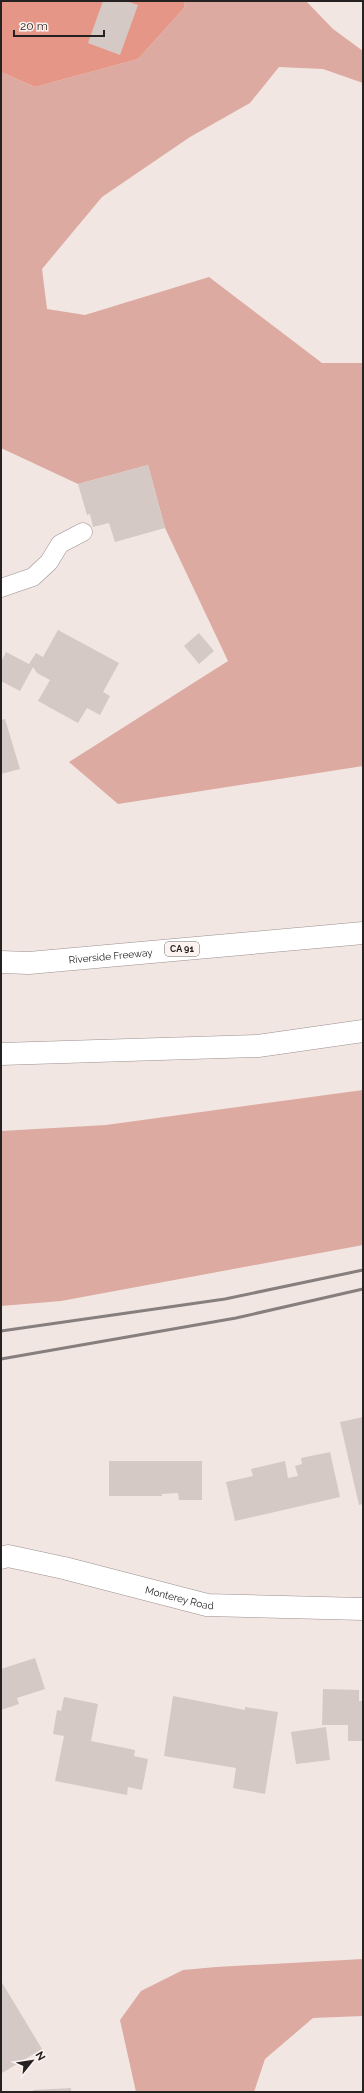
<svg xmlns="http://www.w3.org/2000/svg" width="364" height="2093" font-family="Raleway,sans-serif">
<rect width="100%" height="100%" fill="#f2e6e3"/>
<!-- green -->
<g fill="#dcaaa0">
<polygon points="185,1 306,1 333,29 363,51 363,83 323,69 279,67 250,103 190,137 102,197 42,269 47,309 85,315 209,277 322,363 363,363 363,766 118,804 69,762 228,661 165,528 148,465 78,484 1,448 1,72 35,87 138,59 184,8"/>
<polygon points="363,1090 363,1245 61,1301 1,1306 1,1131 106,1125"/>
<polygon points="363,1959 363,2016 313,2018 265,2059 254,2092 136,2092 120,2020 141,1991 183,1970 216,1967"/>
</g>
<!-- forest -->
<polygon fill="#e69687" points="1,1 185,1 184,8 138,59 35,87 1,72"/>
<!-- building -->
<g fill="#d5c9c6">
<polygon points="103,1 126,1 138,5 120,55 88,43"/>
<polygon points="148,465 165,528 115,542 109,523 93,527 90,514 87,515 78,484"/>
<polygon points="58,630 119,663 103,692 110,696 100,715 87,708 78,723 38,701 50,680 37,673 33,667 20,691 1,681 1,662 6,652 29,664 36,653 43,657"/>
<polygon points="199,633 214,651 199,664 184,646"/>
<polygon points="5,719 20,769 1,774 1,720"/>
<polygon points="363,1417 363,1504 359,1505 340,1422"/>
<polygon points="330,1452 340,1497 235,1521 226,1482 253,1476 251,1469 285,1461 288,1478 298,1476 295,1466 302,1464 301,1458"/>
<polygon points="109,1461 202,1461 202,1500 179,1500 178,1493 162,1494 162,1496 109,1496"/>
<polygon points="35,1658 45,1689 17,1698 19,1704 1,1710 1,1669"/>
<polygon points="323,1689 359,1690 359,1701 363,1701 363,1741 348,1741 348,1725 322,1725"/>
<polygon points="173,1696 245,1710 245,1707 278,1712 265,1794 233,1788 236,1768 164,1756"/>
<polygon points="64,1697 98,1704 91,1741 135,1750 134,1756 148,1759 142,1790 128,1787 127,1795 55,1781 64,1736 53,1734 57,1710 61,1711"/>
<polygon points="326,1727 330,1760 296,1764 291,1732"/>
<polygon points="1,1981 42,2049 2,2073 1,2071"/>
<polygon points="71,2088 71,2092 33,2092 33,2090"/>
</g>
<g fill="none" stroke-linecap="round" stroke-linejoin="round">
<defs>
<polyline id="lane" points="1,588 33,577 49,562 60,544 83,532"/>
<g id="street">
<path id="s1" d="M1,1558L8,1556L64,1568L207,1605L363,1609"/>
</g>
<g id="highway">
<path id="s2" d="M1,962L29,963L363,933"/>
<polyline points="1,1054 258,1046 363,1031"/>
</g>
</defs>
<!-- lane casing -->
<use href="#lane" stroke="#9b908e" stroke-width="19"/>
<!-- street casing -->
<use href="#street" stroke="#9b908e" stroke-width="23"/>
<!-- highway casing -->
<use href="#highway" stroke="#9b908e" stroke-width="23"/>
<!-- lane -->
<use href="#lane" stroke="#fff" stroke-width="18"/>
<!-- street -->
<use href="#street" stroke="#fff" stroke-width="22"/>
<!-- highway -->
<use href="#highway" stroke="#fff" stroke-width="22"/>
<!-- rail -->
<g stroke="#867f7d" stroke-width="3">
<polyline points="1,1331 225,1299 363,1270"/>
<polyline points="1,1359 236,1318 363,1289"/>
</g>
</g>
<g text-anchor="middle" stroke-width="4" stroke-linejoin="round" paint-order="stroke">
<!-- shield labels -->
<rect fill="#fdf4f1" stroke="#66615f" stroke-width="1" x="165" y="942" width="34" height="14" rx="3"/>
<g font-size="9" font-weight="bold" fill="#262221">
<text x="182" y="952">CA 91</text>
</g>
<!-- street labels -->
<g font-size="10" fill="#262221" stroke="#fdf4f1">
<text dy="4" stroke="none"><textPath href="#s2" startOffset="110">Riverside Freeway</textPath></text>
<text dy="4" stroke="none"><textPath href="#s1" startOffset="184">Monterey Road</textPath></text>
</g>
</g>
<!-- border -->
<rect width="364" height="2093" fill="none" stroke="#262221" stroke-width="4"/>
<!-- north arrow -->
<g transform="translate(32 2061) rotate(60)" stroke="#fdf4f1" stroke-width="3" paint-order="stroke">
<path d="M0-3L7 15L0 10L-7 15Z" fill="#262221"/>
<text y="-6" font-size="11" font-weight="bold" text-anchor="middle" fill="#262221">N</text>
</g>
<!-- scale -->
<path d="M14 30v6h90v-6" fill="none" stroke="#262221" stroke-width="2"/>
<text x="20" y="30" font-size="12" fill="#262221" stroke="#fdf4f1" stroke-width="3" paint-order="stroke">20 m</text>
</svg>
